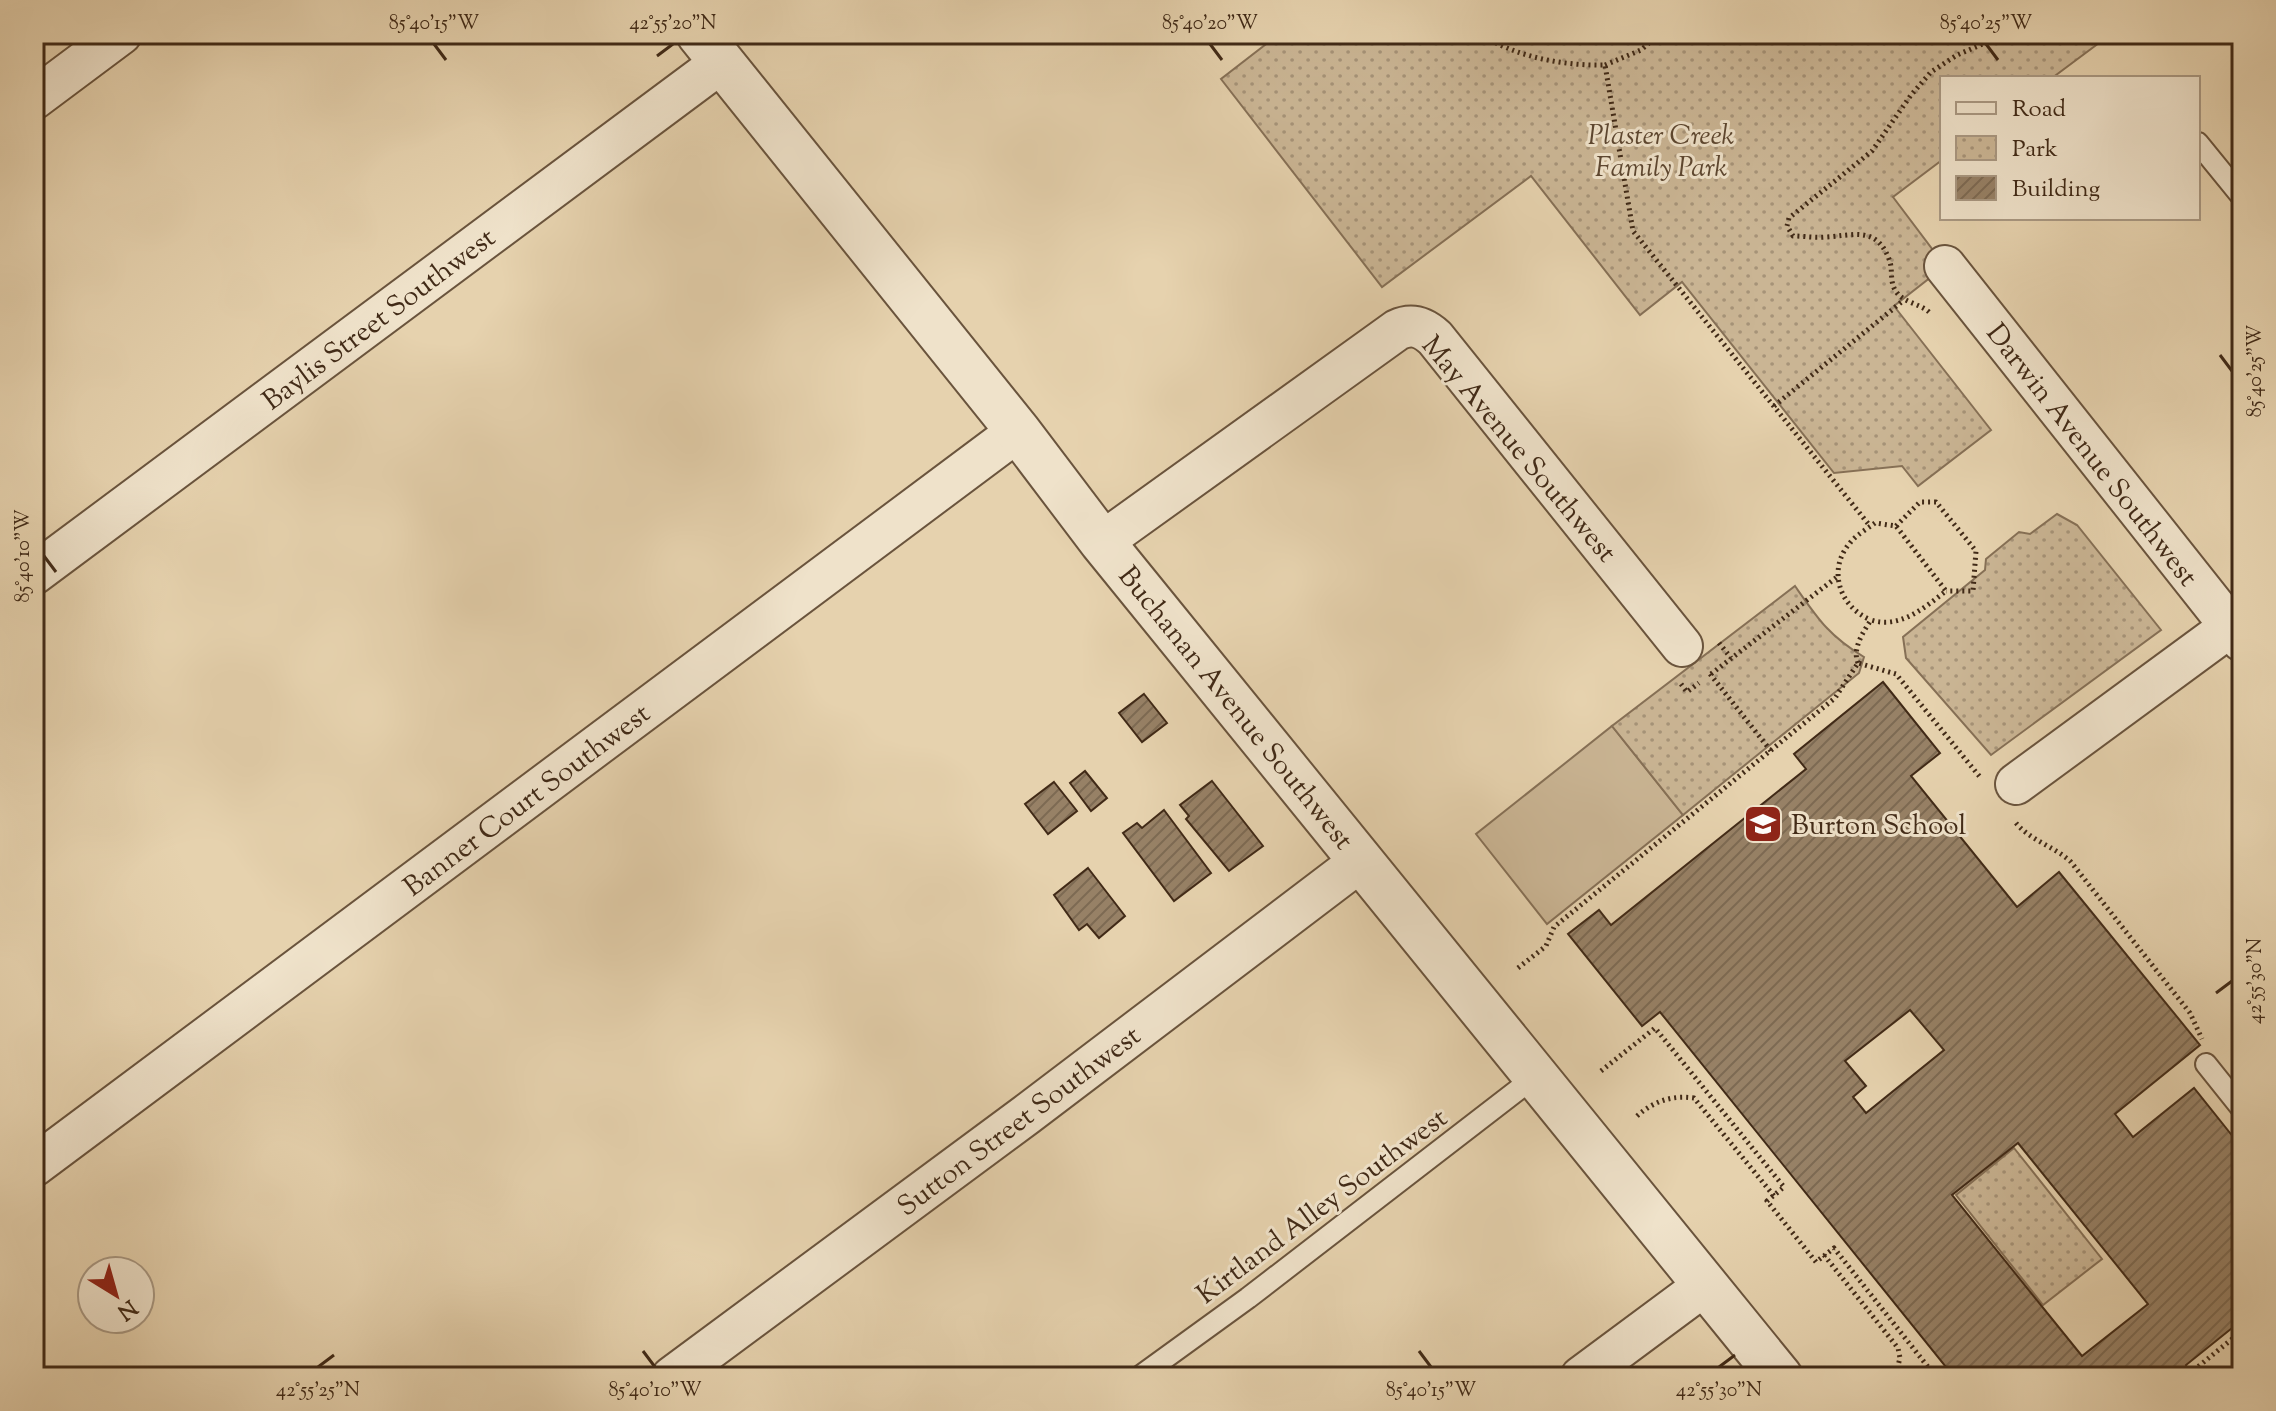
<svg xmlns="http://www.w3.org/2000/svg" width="2276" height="1411" font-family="'Sorts Mill Goudy',serif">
<defs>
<pattern id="park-dots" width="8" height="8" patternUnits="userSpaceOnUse" patternTransform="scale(2)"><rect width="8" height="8" fill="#cab594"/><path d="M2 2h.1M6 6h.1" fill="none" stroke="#a69378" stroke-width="1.8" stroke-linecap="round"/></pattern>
<pattern id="building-hatch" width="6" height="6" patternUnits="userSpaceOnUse" patternTransform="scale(2)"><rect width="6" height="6" fill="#978166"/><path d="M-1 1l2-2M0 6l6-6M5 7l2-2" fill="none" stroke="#7d6a53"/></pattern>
</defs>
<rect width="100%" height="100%" fill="#e6d2ae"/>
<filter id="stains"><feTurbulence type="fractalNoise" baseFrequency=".0025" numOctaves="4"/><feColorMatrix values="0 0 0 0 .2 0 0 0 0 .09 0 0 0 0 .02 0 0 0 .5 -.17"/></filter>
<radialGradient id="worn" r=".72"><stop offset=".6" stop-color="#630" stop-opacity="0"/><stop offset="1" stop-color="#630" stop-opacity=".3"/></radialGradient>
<!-- grass -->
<polygon fill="#cab594" stroke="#867056" stroke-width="2" points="1612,726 1683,815 1547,924 1476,834"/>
<!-- park -->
<g fill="url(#park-dots)" stroke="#867056" stroke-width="2">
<polygon points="1279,34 2111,34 2052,78 1942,78 1942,160 1893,197 1945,266 1894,306 1991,430 1918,486 1902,466 1834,473 1682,282 1640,315 1531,176 1382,287 1221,79"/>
<polygon points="2057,514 2077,525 2161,630 1991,755 1906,658 1903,637 1985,570 1986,559 2019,532 2030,534"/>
<path d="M1795,586C1818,619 1829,636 1864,657L1859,673L1683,815L1612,726Z"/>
<polygon points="2014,1148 2102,1259 2043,1305 1956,1195"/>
</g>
<!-- building -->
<g fill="url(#building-hatch)" stroke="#412a17" stroke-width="2" fill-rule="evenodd">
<path d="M1883,682L1940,753L1911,776L2017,907L2059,872L2200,1045L2115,1114L2133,1137L2194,1088L2242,1148V1320L2186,1365L2190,1377H1954L1660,1012L1642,1026L1568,934L1599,910L1611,925L1806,769L1794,754ZM1910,1010L1944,1050L1866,1113L1853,1097L1866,1086L1845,1061ZM2018,1143L2148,1304L2082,1356L1952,1195Z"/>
<polygon points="1144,694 1167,723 1142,742 1119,713"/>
<polygon points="1085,771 1107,798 1091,811 1070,783"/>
<polygon points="1212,781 1263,846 1229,871 1186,819 1189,816 1180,805"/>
<polygon points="1054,782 1077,811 1048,834 1025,804"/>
<polygon points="1164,810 1211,873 1174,901 1123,833 1137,823 1142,828"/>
<polygon points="1088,868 1125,916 1099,938 1087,924 1079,930 1054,895"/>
</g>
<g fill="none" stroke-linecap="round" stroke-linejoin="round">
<defs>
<g id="service">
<polyline points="2198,143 2242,197"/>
<polyline points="2206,1064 2242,1109"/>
<polyline points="1139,1377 1248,1298 1536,1076"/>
</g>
<g id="minor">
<polyline points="34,99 121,34"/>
<polyline points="1945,266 2242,641"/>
<path d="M1102,542L1397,330C1412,323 1423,327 1435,338L1682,646"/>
<polyline points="34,574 722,62"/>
<polyline points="2016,784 2242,618"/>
<polyline points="34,1166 1018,431"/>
<polyline points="672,1377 1026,1115 1362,860"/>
<polyline points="1581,1377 1705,1285"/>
</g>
<polyline id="tertiary" points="699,34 1018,431 1102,542 1780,1377"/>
</defs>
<!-- service casing -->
<use href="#service" stroke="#6a543d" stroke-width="24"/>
<!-- minor casing -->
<use href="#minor" stroke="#6a543d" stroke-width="44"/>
<!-- tertiary casing -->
<use href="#tertiary" stroke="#6a543d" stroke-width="48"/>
<!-- path -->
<g stroke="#412a17" stroke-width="5" stroke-dasharray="2 4" stroke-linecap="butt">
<path d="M1480,34C1516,57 1563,66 1605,65L1633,231L1870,526"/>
<polyline points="1605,65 1641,50 1659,34"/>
<path d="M1929,312C1920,304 1906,303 1898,294C1888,283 1894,271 1889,259C1876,225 1852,236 1825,237C1814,238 1804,236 1793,236L1787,226L1789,218L1872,151L1911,95L1931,72L1957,55L2006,34"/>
<polyline points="1774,406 1904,300"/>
<polyline points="1896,526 1920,502 1936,502 1976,551 1973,591 1946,591"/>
<polyline points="1719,643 1731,658"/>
<path d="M1858,663C1852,649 1863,632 1871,620C1900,629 1924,608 1946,591L1896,526L1875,523C1867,529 1856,535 1850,543C1827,569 1839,607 1871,620"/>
<polyline points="1710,674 1771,751"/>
<polyline points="1711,674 1837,577"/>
<polyline points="1681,684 1687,692 1699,683"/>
<path d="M2016,823C2031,841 2054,846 2071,862L2190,1013L2202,1039"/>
<polyline points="1518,968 1546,946 1554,927 1835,698 1858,663 1896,674 1980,777"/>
<polyline points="1601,1071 1655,1028 1784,1187 1767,1201 1816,1262 1834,1248 1936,1377"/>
<path d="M1637,1116C1654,1101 1672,1095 1694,1098L1774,1196"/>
<polyline points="1824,1255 1898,1348 1900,1358 1895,1377"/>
<polyline points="2189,1374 2242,1331"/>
</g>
<!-- service -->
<use href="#service" stroke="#efe2ca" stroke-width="20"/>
<!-- minor -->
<use href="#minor" stroke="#efe2ca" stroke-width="40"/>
<!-- tertiary -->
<use href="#tertiary" stroke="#efe2ca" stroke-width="44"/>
</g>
<!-- ticks -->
<path fill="none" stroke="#412a17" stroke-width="3" d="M434,44L446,60M1210,44L1222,60M1986,44L1998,60M657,56L673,44M2220,355L2232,371M44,556L56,572M2216,993L2232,981M643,1351L655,1367M1419,1351L1431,1367M318,1367L334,1355M1719,1367L1735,1355"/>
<!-- icons -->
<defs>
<symbol id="school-square" viewBox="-11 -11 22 22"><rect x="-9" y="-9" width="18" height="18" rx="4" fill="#8f2418" stroke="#efe2ca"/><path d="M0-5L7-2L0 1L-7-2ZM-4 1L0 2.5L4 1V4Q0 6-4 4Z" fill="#fff"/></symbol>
</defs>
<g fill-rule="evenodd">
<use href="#school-square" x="1741" y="802" width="44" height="44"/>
</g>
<g text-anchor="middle" stroke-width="6" stroke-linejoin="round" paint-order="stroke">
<!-- park labels -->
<g font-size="28" font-style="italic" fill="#5c4630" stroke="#efe2ca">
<text x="1661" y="144">Plaster Creek<tspan x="1661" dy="32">Family Park</tspan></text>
</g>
<!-- street labels -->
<g font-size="28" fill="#412a17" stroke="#efe2ca">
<text transform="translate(378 318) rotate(-37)" y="10">Baylis Street Southwest</text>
<text transform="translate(1520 448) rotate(50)" y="10">May Avenue Southwest</text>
<text transform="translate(2093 454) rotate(52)" y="10">Darwin Avenue Southwest</text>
<text transform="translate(1237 707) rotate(51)" y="10">Buchanan Avenue Southwest</text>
<text transform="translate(526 799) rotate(-37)" y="10">Banner Court Southwest</text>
<text transform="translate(1018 1120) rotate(-37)" y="10">Sutton Street Southwest</text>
<text transform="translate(1321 1205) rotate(-37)" y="10">Kirtland Alley Southwest</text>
</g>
<!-- poi labels -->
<g font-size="28" fill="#412a17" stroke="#efe2ca" text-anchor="start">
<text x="1791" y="834">Burton School</text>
</g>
</g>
<!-- margin -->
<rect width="2276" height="1411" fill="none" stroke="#e6d2ae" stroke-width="88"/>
<!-- legend -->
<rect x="1940" y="76" width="260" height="144" fill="#efe2ca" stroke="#a99882" stroke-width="2"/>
<rect x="1956" y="102" width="40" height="12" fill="#efe2ca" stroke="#a99882" stroke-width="2"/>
<text x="2012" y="116" font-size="24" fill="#412a17">Road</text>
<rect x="1956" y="136" width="40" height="24" fill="url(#park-dots)" stroke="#a99882" stroke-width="2"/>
<text x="2012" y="156" font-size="24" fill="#412a17">Park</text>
<rect x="1956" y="176" width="40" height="24" fill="url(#building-hatch)" stroke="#a99882" stroke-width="2"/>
<text x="2012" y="196" font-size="24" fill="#412a17">Building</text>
<!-- north arrow -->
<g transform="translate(116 1295) rotate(143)"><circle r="38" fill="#efe2ca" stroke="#a99882" stroke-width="2"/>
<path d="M0-6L14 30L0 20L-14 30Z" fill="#8f2418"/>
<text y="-12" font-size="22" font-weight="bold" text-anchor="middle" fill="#412a17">N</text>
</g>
<rect x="44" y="44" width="2188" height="1323" fill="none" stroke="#412a17" stroke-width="3"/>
<g font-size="20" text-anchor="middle" fill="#412a17">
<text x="434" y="29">85°40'15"W</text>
<text x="673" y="29">42°55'20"N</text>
<text x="1210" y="29">85°40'20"W</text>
<text x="1986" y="29">85°40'25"W</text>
<text transform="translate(2254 371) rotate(-90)" y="7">85°40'25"W</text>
<text transform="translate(22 556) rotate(-90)" y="7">85°40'10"W</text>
<text transform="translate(2254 981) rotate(-90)" y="7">42°55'30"N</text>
<text x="318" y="1396">42°55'25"N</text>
<text x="655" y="1396">85°40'10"W</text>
<text x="1431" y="1396">85°40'15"W</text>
<text x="1719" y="1396">42°55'30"N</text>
</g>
<rect width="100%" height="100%" filter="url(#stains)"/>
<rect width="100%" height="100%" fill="url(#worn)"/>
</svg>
